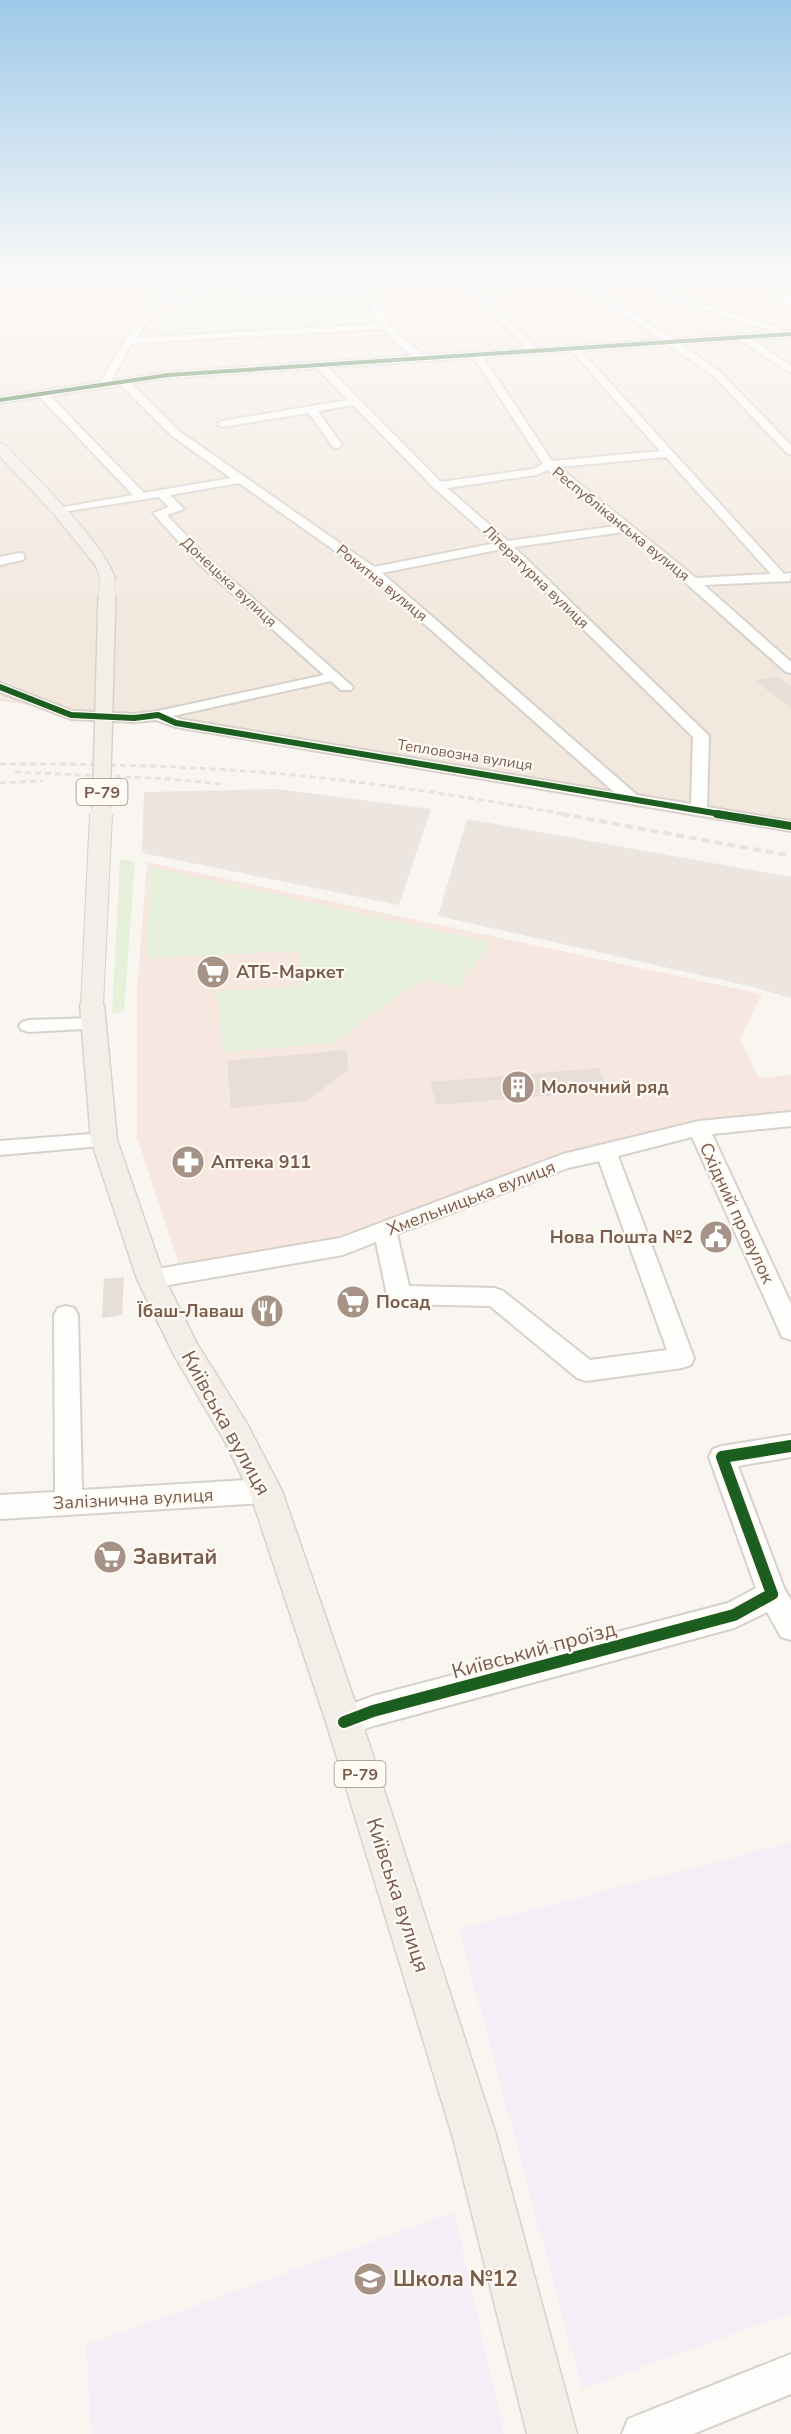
<svg xmlns="http://www.w3.org/2000/svg" width="791" height="2434" font-family="'Nunito Sans',sans-serif">
<rect width="100%" height="100%" fill="#f9f5f0"/>
<!-- residential -->
<polygon fill="#f2e8de" points="0,282 791,282 791,832 296,742 0,701"/>
<!-- commercial -->
<polygon fill="#f6e8e1" points="147,862 762,994 740,1039 759,1078 791,1075 791,1116 697,1125 342,1241 180,1268 137,1137 137,991"/>
<!-- industrial -->
<g fill="#ede5e0">
<polygon points="277,789 431,809 399,905 142,853 144,792"/>
<polygon points="467,819 791,877 791,998 749,986 438,916"/>
</g>
<!-- education -->
<g fill="#f6eef6">
<polygon points="791,1842 791,2313 582,2389 459,1929"/>
<polygon points="454,2212 504,2434 92,2434 86,2345"/>
</g>
<!-- green -->
<g fill="#e7f0db">
<polygon points="360,292 376,324 155,336 175,301"/>
<polygon points="120,859 135,862 124,1010 114,1015 112,1013"/>
<polygon points="151,867 492,943 456,988 428,980 415,984 333,1043 223,1052 217,991 301,987 300,951 147,958"/>
</g>
<!-- building -->
<g fill="#e6ded7">
<polygon points="776,676 791,686 791,707 755,681"/>
<polygon points="346,1050 349,1070 306,1101 231,1108 227,1061"/>
<polygon points="599,1068 607,1091 436,1105 430,1082"/>
<polygon points="124,1277 122,1315 102,1318 104,1279"/>
</g>
<g fill="none" stroke-linecap="round" stroke-linejoin="round">
<defs>
<g id="minor">
<path d="M171,282H180L166,297L359,289L355,282H363L396,333L424,355L527,349L462,282H471L537,348L662,340L574,282H584L673,339L776,332L661,296L660,294L664,292L781,328V332L791,331V337L751,339L791,366V373L740,340L680,344L719,371L791,445V454L787,453L713,375L669,345L581,351L784,574L791,573L790,581L704,585L791,662V673L786,672L688,585L624,532L514,547L706,733L709,736L707,807L791,821V831L176,727L156,720L134,722L71,719L0,692V683L73,711L134,714L158,711L324,675L197,562L153,513L169,507L159,497L55,513V509L59,508L133,495L40,397L0,403V397L101,382C121,345 142,312 171,282ZM362,294L379,324L136,338L162,302ZM383,329L398,345L413,356L168,372L111,381L132,343ZM572,351L660,451L552,461L483,357ZM474,358L543,464L533,469L441,482L327,367ZM317,368L348,400L222,421L217,424L222,427L309,413L333,447L337,448L342,445L318,411L353,405L434,488L496,543L374,567L179,431L131,383L168,378ZM121,385L171,435L231,478L144,493L50,396ZM666,457L771,574L696,578L559,467ZM548,470L616,526L508,541L447,488L536,475ZM239,483L368,574L614,792L180,719L173,716L331,681L341,690H351L353,687L205,556L167,515L184,509L170,495ZM502,549L693,737L691,804L637,795L382,573Z"/>
<polygon points="719,282 734,282 743,286 739,288"/>
<polygon points="791,295 791,306 776,300 777,298"/>
<polygon points="19,553 23,554 25,557 23,560 0,565 0,557"/>
<polygon points="94,1018 101,1020 104,1024 101,1028 29,1032 22,1030 19,1026 22,1022 29,1020"/>
<path d="M791,1112V1126L712,1134L791,1304V1340L782,1337L779,1330L692,1137L618,1156L694,1358L691,1365L682,1368L586,1381L577,1378L490,1306L399,1304L391,1301L387,1295L376,1242L343,1255L151,1288L143,1285L139,1279L143,1273L151,1270L340,1238L563,1154L699,1121ZM599,1161L667,1350L590,1360L503,1291L495,1288L409,1286L397,1234L568,1168Z"/>
<polygon points="104,1133 112,1135 115,1140 112,1145 0,1155 0,1141"/>
<polygon points="66,1306 74,1308 78,1315 82,1490 266,1479 275,1483 279,1491 275,1499 266,1503 0,1519 0,1495 55,1492 54,1315 58,1308"/>
<polygon points="791,1435 791,1457 738,1466 784,1588 791,1600 791,1640 781,1637 767,1612 734,1628 373,1726 344,1737 333,1733 329,1722 333,1711 373,1696 728,1603 756,1588 709,1457 713,1449 722,1446"/>
<polygon points="791,2354 791,2394 693,2434 622,2434 628,2419"/>
</g>
<g id="major">
<path d="M0,444L5,445C34,476 103,541 115,579L112,582H102L96,566L54,514L0,456Z"/>
<polygon points="92,998 100,1000 104,1005 117,1140 165,1279 196,1342 246,1422 282,1491 362,1722 497,2138 577,2434 527,2434 453,2138 326,1722 250,1493 224,1440 175,1357 137,1279 91,1140 80,1005 84,1000"/>
</g>
</defs>
<!-- minor casing -->
<use href="#minor" stroke="#d7d1cb" stroke-width="4"/>
<!-- major casing -->
<use href="#major" stroke="#dad1cc" stroke-width="3"/>
<!-- minor -->
<use href="#minor" fill="#fefefd" fill-rule="evenodd"/>
<!-- major -->
<use href="#major" fill="#f3eee8" fill-rule="evenodd"/>
<!-- rail-far1 -->
<g stroke="#e6e3e7" stroke-width="3" stroke-dasharray="6 4" stroke-linecap="butt">
<path d="M0,764C105,764 209,766 313,777C399,786 485,800 570,815"/>
<polyline points="15,772 171,779 221,784"/>
<polyline points="0,783 42,781"/>
</g>
<!-- rail -->
<polyline stroke="#e6e3e7" stroke-width="4" stroke-dasharray="8 5" stroke-linecap="butt" points="561,814 791,856"/>
<defs>
<polyline id="major-bridge-far2" points="107,596 107,579"/>
<polyline id="major-bridge-far1" points="101,815 107,594"/>
<polyline id="major-bridge" points="92,1005 101,814"/>
</defs>
<!-- major-bridge-far2 casing -->
<use href="#major-bridge-far2" stroke="#dad1cc" stroke-width="15" stroke-linecap="butt"/>
<!-- major-bridge-far1 casing -->
<use href="#major-bridge-far1" stroke="#dad1cc" stroke-width="20" stroke-linecap="butt"/>
<!-- major-bridge casing -->
<use href="#major-bridge" stroke="#dad1cc" stroke-width="24" stroke-linecap="butt"/>
<!-- major-bridge-far2 -->
<use href="#major-bridge-far2" stroke="#f3eee8" stroke-width="14"/>
<!-- major-bridge-far1 -->
<use href="#major-bridge-far1" stroke="#f3eee8" stroke-width="17"/>
<!-- major-bridge -->
<use href="#major-bridge" stroke="#f3eee8" stroke-width="22"/>
<defs>
<polyline id="cycleway-far3" points="0,400 168,375 791,334"/>
<polyline id="cycleway-far2" points="0,687 71,715 134,718 158,715 176,723 726,815"/>
<polyline id="cycleway-far1" points="717,814 791,826"/>
<polyline id="cycleway" points="344,1722 373,1711 734,1615 772,1594 722,1457 791,1446"/>
</defs>
<!-- cycleway-far3 casing -->
<use href="#cycleway-far3" stroke="#fffaf3" stroke-width="5"/>
<!-- cycleway-far2 casing -->
<use href="#cycleway-far2" stroke="#fffaf3" stroke-width="8"/>
<!-- cycleway-far1 casing -->
<use href="#cycleway-far1" stroke="#fffaf3" stroke-width="10"/>
<!-- cycleway casing -->
<use href="#cycleway" stroke="#fffaf3" stroke-width="16"/>
<!-- cycleway-far3 -->
<use href="#cycleway-far3" stroke="#1b5e20" stroke-width="4"/>
<!-- cycleway-far2 -->
<use href="#cycleway-far2" stroke="#1b5e20" stroke-width="6"/>
<!-- cycleway-far1 -->
<use href="#cycleway-far1" stroke="#1b5e20" stroke-width="8"/>
<!-- cycleway -->
<use href="#cycleway" stroke="#1b5e20" stroke-width="12"/>
</g>
<!-- sky -->
<linearGradient id="sky" x2="0" y2="1"><stop stop-color="#9ec9e9"/><stop offset="0.45" stop-color="#fcfaf8"/><stop offset="1" stop-color="#fcfaf8" stop-opacity="0"/></linearGradient>
<rect width="791" height="623" fill="url(#sky)"/>
<!-- icons -->
<defs>
<symbol id="supermarket-disc" viewBox="-11 -11 22 22"><circle r="9.5" fill="#a69286" stroke="#fffaf3"/><path d="M-6-5.5h2.5l.6 2H6L4.5 2H-2.5L-4.4-4H-6ZM-1.5 3.2a1.3 1.3 0 1 0 .1 0ZM3 3.2a1.3 1.3 0 1 0 .1 0Z" fill="#fff"/></symbol>
<symbol id="building-disc" viewBox="-11 -11 22 22"><circle r="9.5" fill="#a69286" stroke="#fffaf3"/><path d="M-4-6H4V6H1V3H-1V6H-4ZM-2.5-4.3h1.7v1.8h-1.7ZM.8-4.3h1.7v1.8H.8ZM-2.5-1h1.7V.8h-1.7ZM.8-1h1.7V.8H.8Z" fill="#fff"/></symbol>
<symbol id="pharmacy-disc" viewBox="-11 -11 22 22"><circle r="9.5" fill="#a69286" stroke="#fffaf3"/><path d="M-2-6h4v4h4v4h-4v4h-4v-4h-4v-4h4Z" fill="#fff"/></symbol>
<symbol id="civic-disc" viewBox="-11 -11 22 22"><circle r="9.5" fill="#a69286" stroke="#fffaf3"/><path d="M-.6-6.5H3V-4.5H.6V-3L4-1V1h2V6H-6V1h2V-1L-.6-3ZM-1.2 2.5V6h2.4V2.5Z" fill="#fff"/></symbol>
<symbol id="restaurant-disc" viewBox="-11 -11 22 22"><circle r="9.5" fill="#a69286" stroke="#fffaf3"/><path d="M-5-6h1v4h1v-4h1v4h1v-4h1v5L-1.5 .5V6h-2V.5L-5-1ZM5-6V6H3V1.5H1.5Q1.5-4 5-6Z" fill="#fff"/></symbol>
<symbol id="school-disc" viewBox="-11 -11 22 22"><circle r="9.5" fill="#a69286" stroke="#fffaf3"/><path d="M0-5L7-2L0 1L-7-2ZM-4 1L0 2.5L4 1V4Q0 6-4 4Z" fill="#fff"/></symbol>
</defs>
<g fill-rule="evenodd">
<use href="#supermarket-disc" x="194" y="953" width="38" height="38"/>
<use href="#building-disc" x="499" y="1068" width="38" height="38"/>
<use href="#pharmacy-disc" x="169" y="1143" width="38" height="38"/>
<use href="#civic-disc" x="697" y="1218" width="38" height="38"/>
<use href="#supermarket-disc" x="334" y="1283" width="38" height="38"/>
<use href="#restaurant-disc" x="248" y="1292" width="38" height="38"/>
<use href="#supermarket-disc" x="91" y="1538" width="38" height="38"/>
<use href="#school-disc" x="351" y="2260" width="38" height="38"/>
</g>
<g text-anchor="middle" stroke-width="4.5" stroke-linejoin="round" paint-order="stroke">
<!-- far-street labels -->
<g font-size="15" fill="#7a5c4d" stroke="#fffaf3">
<text transform="translate(621 524) rotate(39)" y="5">Республіканська вулиця</text>
<text transform="translate(536 577) rotate(44)" y="5">Літературна вулиця</text>
<text transform="translate(229 582) rotate(43)" y="5">Донецька вулиця</text>
<text transform="translate(382 583) rotate(39)" y="5">Рокитна вулиця</text>
<text transform="translate(465 755) rotate(9)" y="5">Тепловозна вулиця</text>
</g>
<!-- shield labels -->
<g fill="#fffaf3" stroke="#a28b7f" stroke-width="1.5">
<rect x="76.5" y="779" width="51" height="26" rx="4.5"/>
<rect x="334.5" y="1761" width="51" height="26" rx="4.5"/>
</g>
<g font-size="16" font-weight="bold" fill="#7a5c4d">
<text x="102" y="798">Р-79</text>
<text x="360" y="1780">Р-79</text>
</g>
<!-- poi labels -->
<g font-size="18" font-weight="bold" fill="#7a5c4d" stroke="#fffaf3" text-anchor="start">
<text x="236" y="978">АТБ-Маркет</text>
<text x="541" y="1093">Молочний ряд</text>
<text x="211" y="1168">Аптека 911</text>
<text x="693" y="1243" text-anchor="end">Нова Пошта №2</text>
<text x="376" y="1308">Посад</text>
<text x="244" y="1317" text-anchor="end">Їбаш-Лаваш</text>
</g>
<!-- street labels -->
<g font-size="18" fill="#7a5c4d" stroke="#fffaf3">
<text transform="translate(471 1198) rotate(-21)" y="6">Хмельницька вулиця</text>
<text transform="translate(737 1213) rotate(65)" y="6">Східний провулок</text>
<text transform="translate(133 1499) rotate(-3)" y="6">Залізнична вулиця</text>
</g>
<!-- near-street labels -->
<g font-size="21" fill="#7a5c4d" stroke="#fffaf3">
<text transform="translate(226 1423) rotate(61)" y="7">Київська вулиця</text>
<text transform="translate(534 1650) rotate(-15)" y="7">Київський проїзд</text>
<text transform="translate(398 1895) rotate(72)" y="7">Київська вулиця</text>
</g>
<!-- near-poi labels -->
<g font-size="21" font-weight="bold" fill="#7a5c4d" stroke="#fffaf3" text-anchor="start">
<text x="133" y="1564">Завитай</text>
<text x="393" y="2286">Школа №12</text>
</g>
</g>
</svg>
